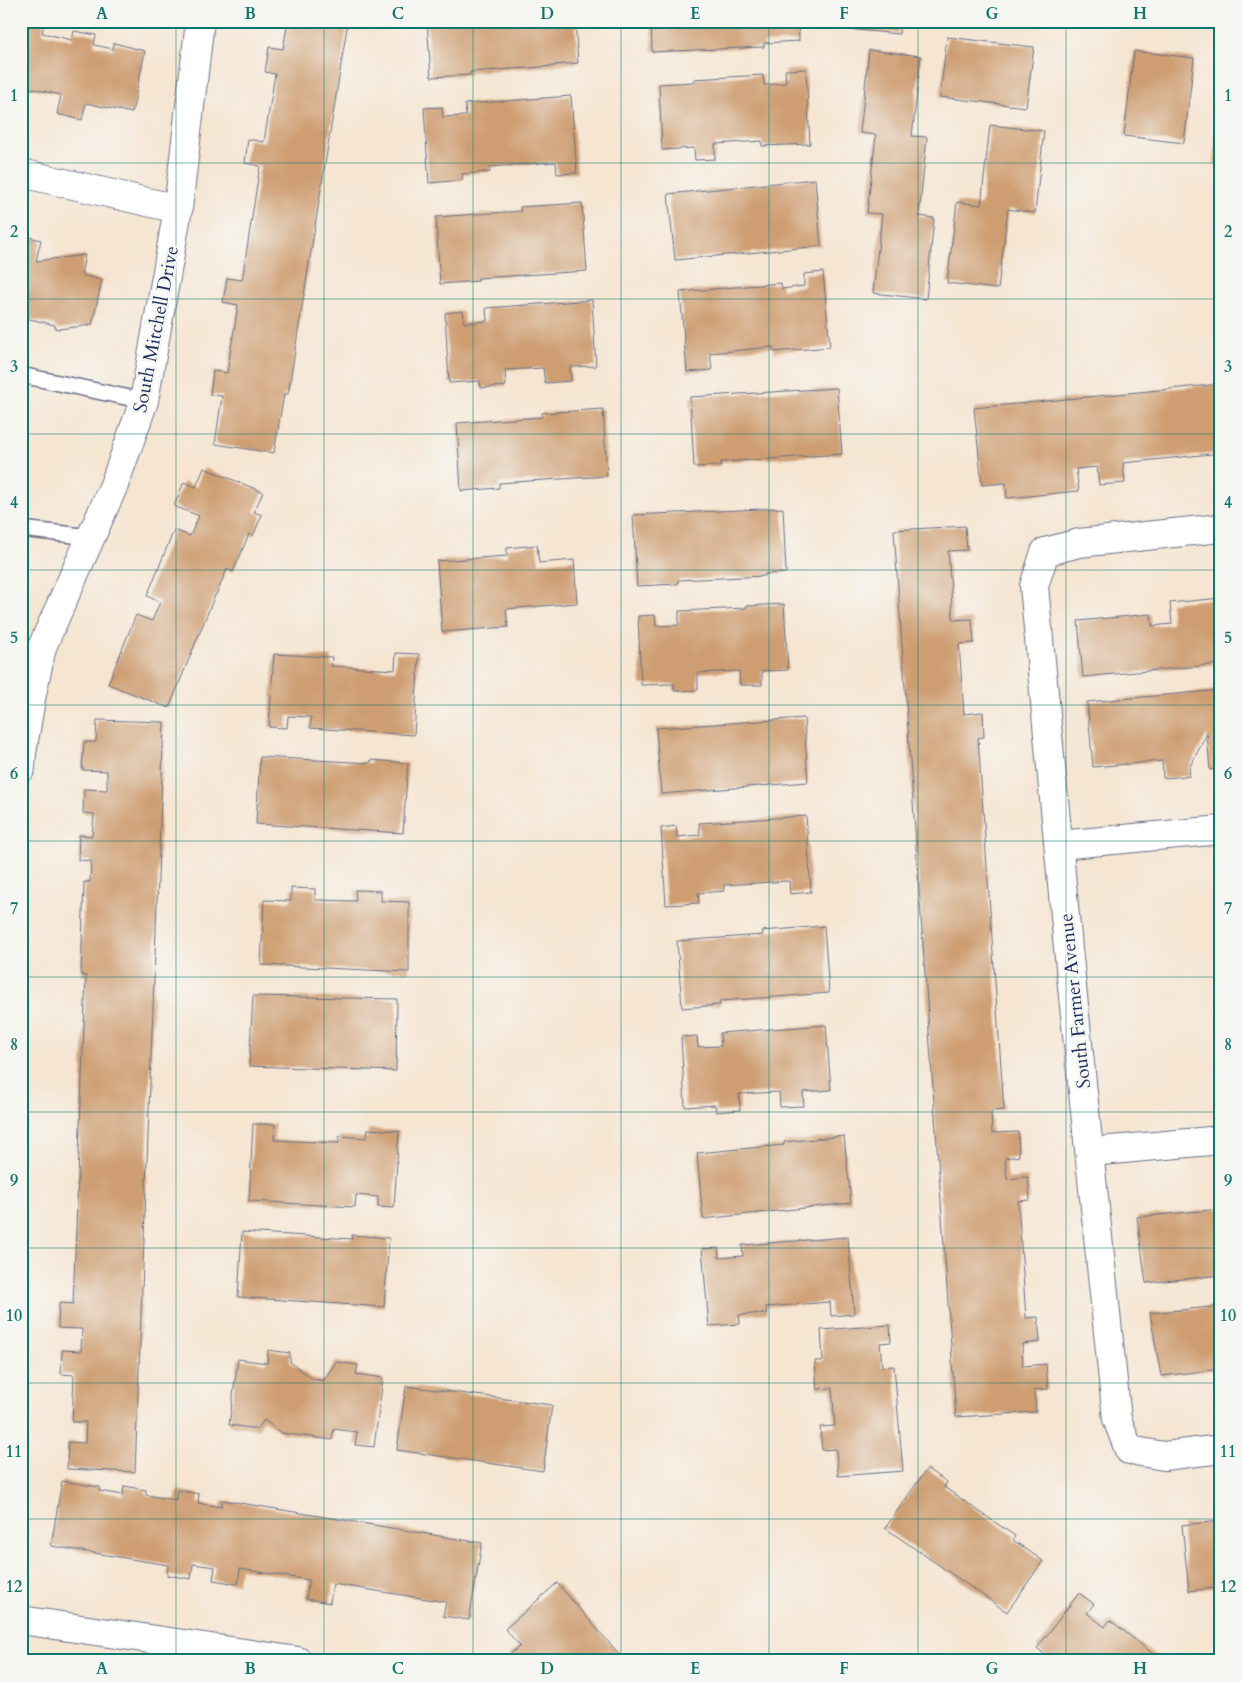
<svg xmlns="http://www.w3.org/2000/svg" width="1242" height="1682" font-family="Cardo,serif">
<rect width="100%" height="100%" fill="#f6f6f2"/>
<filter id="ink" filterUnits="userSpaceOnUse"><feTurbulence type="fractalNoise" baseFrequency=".02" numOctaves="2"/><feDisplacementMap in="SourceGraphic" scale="10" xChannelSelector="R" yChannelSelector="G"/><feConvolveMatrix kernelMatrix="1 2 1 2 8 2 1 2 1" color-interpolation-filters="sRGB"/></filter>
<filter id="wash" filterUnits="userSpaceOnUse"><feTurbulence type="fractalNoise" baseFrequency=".0096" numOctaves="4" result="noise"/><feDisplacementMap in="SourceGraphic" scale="20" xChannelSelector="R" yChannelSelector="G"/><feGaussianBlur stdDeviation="1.12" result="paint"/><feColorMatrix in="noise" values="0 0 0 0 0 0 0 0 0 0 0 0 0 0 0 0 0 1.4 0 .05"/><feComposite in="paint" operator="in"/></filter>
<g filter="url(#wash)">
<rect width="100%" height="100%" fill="#f5e5d1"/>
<g id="blocks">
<!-- building -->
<g fill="#ce9e72">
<polygon points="21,21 44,24 42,33 72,40 74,31 96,35 94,45 113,49 114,43 145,51 132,113 86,103 82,120 57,114 61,95 21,86"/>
<polygon points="288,21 348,21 288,394 284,394 274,453 215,444 222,396 210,395 213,371 227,373 238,305 223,302 227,278 242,280 260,166 245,163 248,139 264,142 275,74 265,72 269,47 283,49"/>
<polygon points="427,21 575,21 578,63 555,65 555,66 470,72 470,75 431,77"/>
<polygon points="651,21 798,21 799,41 764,43 764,47 652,52"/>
<polygon points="848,21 900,21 899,34 847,29"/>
<polygon points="947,37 1034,47 1026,107 940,97"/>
<polygon points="869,50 921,56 912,136 927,137 919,216 934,218 926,299 873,293 882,214 867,213 876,135 860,133"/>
<polygon points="1134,51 1194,58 1184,143 1124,136"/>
<polygon points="806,69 810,144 762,146 762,141 715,144 715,159 695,160 694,148 662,150 659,84 694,82 694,79 763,75 764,85 786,83 785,70"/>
<polygon points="571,96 577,173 557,174 556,162 489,167 490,172 462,174 463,180 429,183 424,108 442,107 443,117 466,116 465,104"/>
<polygon points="1219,104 1221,104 1221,164 1214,164"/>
<polygon points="990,125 1044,131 1035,213 1008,209 998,289 947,283 957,202 981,205"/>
<polygon points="815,179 821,246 675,260 668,194"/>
<polygon points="582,203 587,271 478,278 478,281 440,284 436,217 521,211 520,207"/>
<polygon points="21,235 41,240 36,261 85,255 81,275 102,280 92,325 59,329 55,328 55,325 21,317"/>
<polygon points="823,272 830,347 774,352 773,347 710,353 712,370 687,372 680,292 781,283 782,289 804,286 804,274"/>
<polygon points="592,300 596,366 570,367 571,381 545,383 543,368 505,370 506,386 481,388 480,381 449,383 445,313 463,311 464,323 487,321 486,308"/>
<polygon points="1221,384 1221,453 1123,463 1125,483 1099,485 1097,467 1076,469 1079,491 1007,498 1006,483 982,485 974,408"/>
<polygon points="837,388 842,454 721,462 721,466 694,467 690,397"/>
<polygon points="603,409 607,476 499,483 499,488 461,491 457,423 542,417 542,413"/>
<polygon points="204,468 263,492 254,512 262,515 253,536 249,534 233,572 227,569 216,595 215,595 169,708 108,684 136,615 152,621 160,602 147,596 174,530 190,536 199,516 174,506 184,482 196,487"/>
<polygon points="783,508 786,573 765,574 765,576 678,580 678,584 637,586 633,515"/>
<polygon points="965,526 967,550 948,551 953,620 972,619 974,643 959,644 964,714 983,712 984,737 978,738 1004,1110 991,1111 992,1133 1018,1132 1019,1156 1005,1158 1007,1179 1028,1177 1030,1200 1018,1201 1026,1318 1038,1317 1040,1342 1022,1344 1023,1366 1046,1364 1048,1389 1034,1390 1036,1412 956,1417 894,530"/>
<polygon points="537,545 539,563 574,560 577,603 506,609 508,627 442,632 437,561 507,556 507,548"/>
<polygon points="1221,598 1221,664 1083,677 1078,621 1151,614 1152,626 1172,624 1170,603"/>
<polygon points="784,604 788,670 762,671 762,685 740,685 739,671 698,673 698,690 674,691 674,684 641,685 638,616 655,615 656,626 679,625 679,611 746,608 746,606"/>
<polygon points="396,653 419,654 414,735 310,728 311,717 288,716 287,728 269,727 274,654 332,657 331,666 395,670"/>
<polygon points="1221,690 1221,768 1210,770 1207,734 1189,768 1190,776 1163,778 1162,761 1093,767 1087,702"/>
<polygon points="804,718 808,782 661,794 656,728"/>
<polygon points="97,720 164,722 135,1472 67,1469 68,1442 85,1443 86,1422 72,1422 74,1375 61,1374 62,1350 81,1351 82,1329 58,1328 59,1303 73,1304 86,976 81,975 84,882 90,882 91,861 78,860 79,835 92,836 94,814 83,813 84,789 107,790 107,771 82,770 84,742 96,742"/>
<polygon points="260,757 370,763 371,760 408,763 403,833 256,824"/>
<polygon points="806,816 811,892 790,894 789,881 724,885 724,891 698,893 699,903 666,905 661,828 676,826 677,837 700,835 699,823"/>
<polygon points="291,888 315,889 315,900 356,901 355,890 381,891 381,901 409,902 409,972 261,965 264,900 291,901"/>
<polygon points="824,926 829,993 720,1001 720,1005 682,1008 677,941 763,935 762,931"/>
<polygon points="253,996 397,999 396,1071 249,1066"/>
<polygon points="826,1025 831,1090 803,1092 804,1106 780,1107 779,1092 739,1094 740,1110 716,1112 715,1105 685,1107 681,1037 697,1036 698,1047 721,1046 720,1033"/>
<polygon points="253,1124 275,1124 274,1140 339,1143 339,1136 367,1138 368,1129 399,1131 394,1208 378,1207 378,1197 356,1195 355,1207 249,1201"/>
<polygon points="844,1136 851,1203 703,1219 697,1153 784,1145 784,1142"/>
<polygon points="1221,1209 1221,1275 1146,1283 1137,1217"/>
<polygon points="242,1232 352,1239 352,1235 389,1238 384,1307 238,1297"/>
<polygon points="848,1237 854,1314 831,1316 830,1302 766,1307 767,1313 739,1315 740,1324 709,1326 702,1249 718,1248 719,1258 743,1256 742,1245"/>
<polygon points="1221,1306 1221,1369 1161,1376 1150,1313"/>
<polygon points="890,1325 891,1342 880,1343 882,1367 894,1366 903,1471 838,1476 836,1449 822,1450 820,1427 835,1426 832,1388 817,1389 815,1361 823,1361 821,1330"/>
<polygon points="268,1350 290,1353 290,1362 313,1379 323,1381 336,1362 358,1365 356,1374 383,1378 374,1447 355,1445 357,1432 334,1429 332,1440 282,1433 264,1420 258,1429 229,1425 238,1359 267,1363"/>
<polygon points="406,1386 552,1405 543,1471 397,1450"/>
<polygon points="927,1469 947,1482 944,1487 1015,1536 1013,1540 1043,1561 1007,1612 885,1528"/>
<polygon points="62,1481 100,1487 99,1491 123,1495 124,1486 146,1490 146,1495 176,1500 177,1490 199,1494 198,1503 221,1507 222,1500 482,1543 469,1620 443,1616 446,1602 333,1584 330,1603 306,1599 309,1580 240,1569 238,1584 213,1580 215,1567 193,1564 191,1579 167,1575 168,1565 51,1546"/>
<polygon points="1221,1521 1221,1587 1189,1591 1182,1525"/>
<polygon points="557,1583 625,1661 514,1661 509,1655 520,1646 505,1629"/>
<polygon points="1079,1593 1094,1604 1087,1613 1105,1627 1110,1620 1162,1661 1053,1661 1037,1648"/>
</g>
</g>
</g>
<g filter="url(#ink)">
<use href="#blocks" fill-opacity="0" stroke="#676f86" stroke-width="1"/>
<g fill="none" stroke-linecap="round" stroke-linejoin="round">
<defs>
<g id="service">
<polyline points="21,375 144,401"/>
<polyline points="21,529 91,537"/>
</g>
<g id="minor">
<polyline points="21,173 178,209"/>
<polyline points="1221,528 1079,543 1045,552 1034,586 1068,948 1117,1419 1129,1450 1164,1456 1221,1449"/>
<polyline points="21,768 22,753 31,699 42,647 114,485 144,401 178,209 200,21"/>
<polyline points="1059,845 1221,830"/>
<polyline points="1090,1152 1221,1140"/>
<polyline points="21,1620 298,1661"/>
</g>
</defs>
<!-- service casing -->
<use href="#service" stroke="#676f86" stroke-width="18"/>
<!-- minor casing -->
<use href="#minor" stroke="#676f86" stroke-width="30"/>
<!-- service -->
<use href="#service" stroke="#fff" stroke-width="15"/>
<!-- minor -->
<use href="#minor" stroke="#fff" stroke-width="28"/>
</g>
</g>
<!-- grid -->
<path fill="none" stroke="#0f766e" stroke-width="1" stroke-opacity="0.55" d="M176,21V1661M324,21V1661M473,21V1661M621,21V1661M769,21V1661M918,21V1661M1066,21V1661M21,163H1221M21,299H1221M21,434H1221M21,570H1221M21,705H1221M21,841H1221M21,977H1221M21,1112H1221M21,1248H1221M21,1383H1221M21,1519H1221"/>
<g text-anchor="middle" stroke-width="5" stroke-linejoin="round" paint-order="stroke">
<!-- street labels -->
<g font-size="19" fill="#1b2f5e" stroke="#f6f6f2">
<text transform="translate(155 329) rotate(-79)" y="7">South Mitchell Drive</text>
<text transform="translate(1074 1001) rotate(-96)" y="7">South Farmer Avenue</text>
</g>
</g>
<!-- margin -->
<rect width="1242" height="1682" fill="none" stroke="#f6f6f2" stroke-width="55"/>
<rect x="28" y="28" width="1186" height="1626" fill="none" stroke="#0f766e" stroke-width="2"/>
<g font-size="16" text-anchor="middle" font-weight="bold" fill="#0f766e">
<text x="102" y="19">A</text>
<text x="250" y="19">B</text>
<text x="398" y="19">C</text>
<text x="547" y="19">D</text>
<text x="695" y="19">E</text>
<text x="844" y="19">F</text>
<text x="992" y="19">G</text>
<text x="1140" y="19">H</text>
<text x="14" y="101">1</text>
<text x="1228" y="101">1</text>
<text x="14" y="237">2</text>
<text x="1228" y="237">2</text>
<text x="14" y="372">3</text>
<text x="1228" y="372">3</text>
<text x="14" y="508">4</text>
<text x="1228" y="508">4</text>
<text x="14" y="643">5</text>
<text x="1228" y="643">5</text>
<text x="14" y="779">6</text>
<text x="1228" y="779">6</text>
<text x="14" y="914">7</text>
<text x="1228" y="914">7</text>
<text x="14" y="1050">8</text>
<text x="1228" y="1050">8</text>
<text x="14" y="1186">9</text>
<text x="1228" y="1186">9</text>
<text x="14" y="1321">10</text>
<text x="1228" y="1321">10</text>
<text x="14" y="1457">11</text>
<text x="1228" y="1457">11</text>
<text x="14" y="1592">12</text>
<text x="1228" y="1592">12</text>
<text x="102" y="1674">A</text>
<text x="250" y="1674">B</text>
<text x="398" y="1674">C</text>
<text x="547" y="1674">D</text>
<text x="695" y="1674">E</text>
<text x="844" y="1674">F</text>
<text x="992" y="1674">G</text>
<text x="1140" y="1674">H</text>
</g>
</svg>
